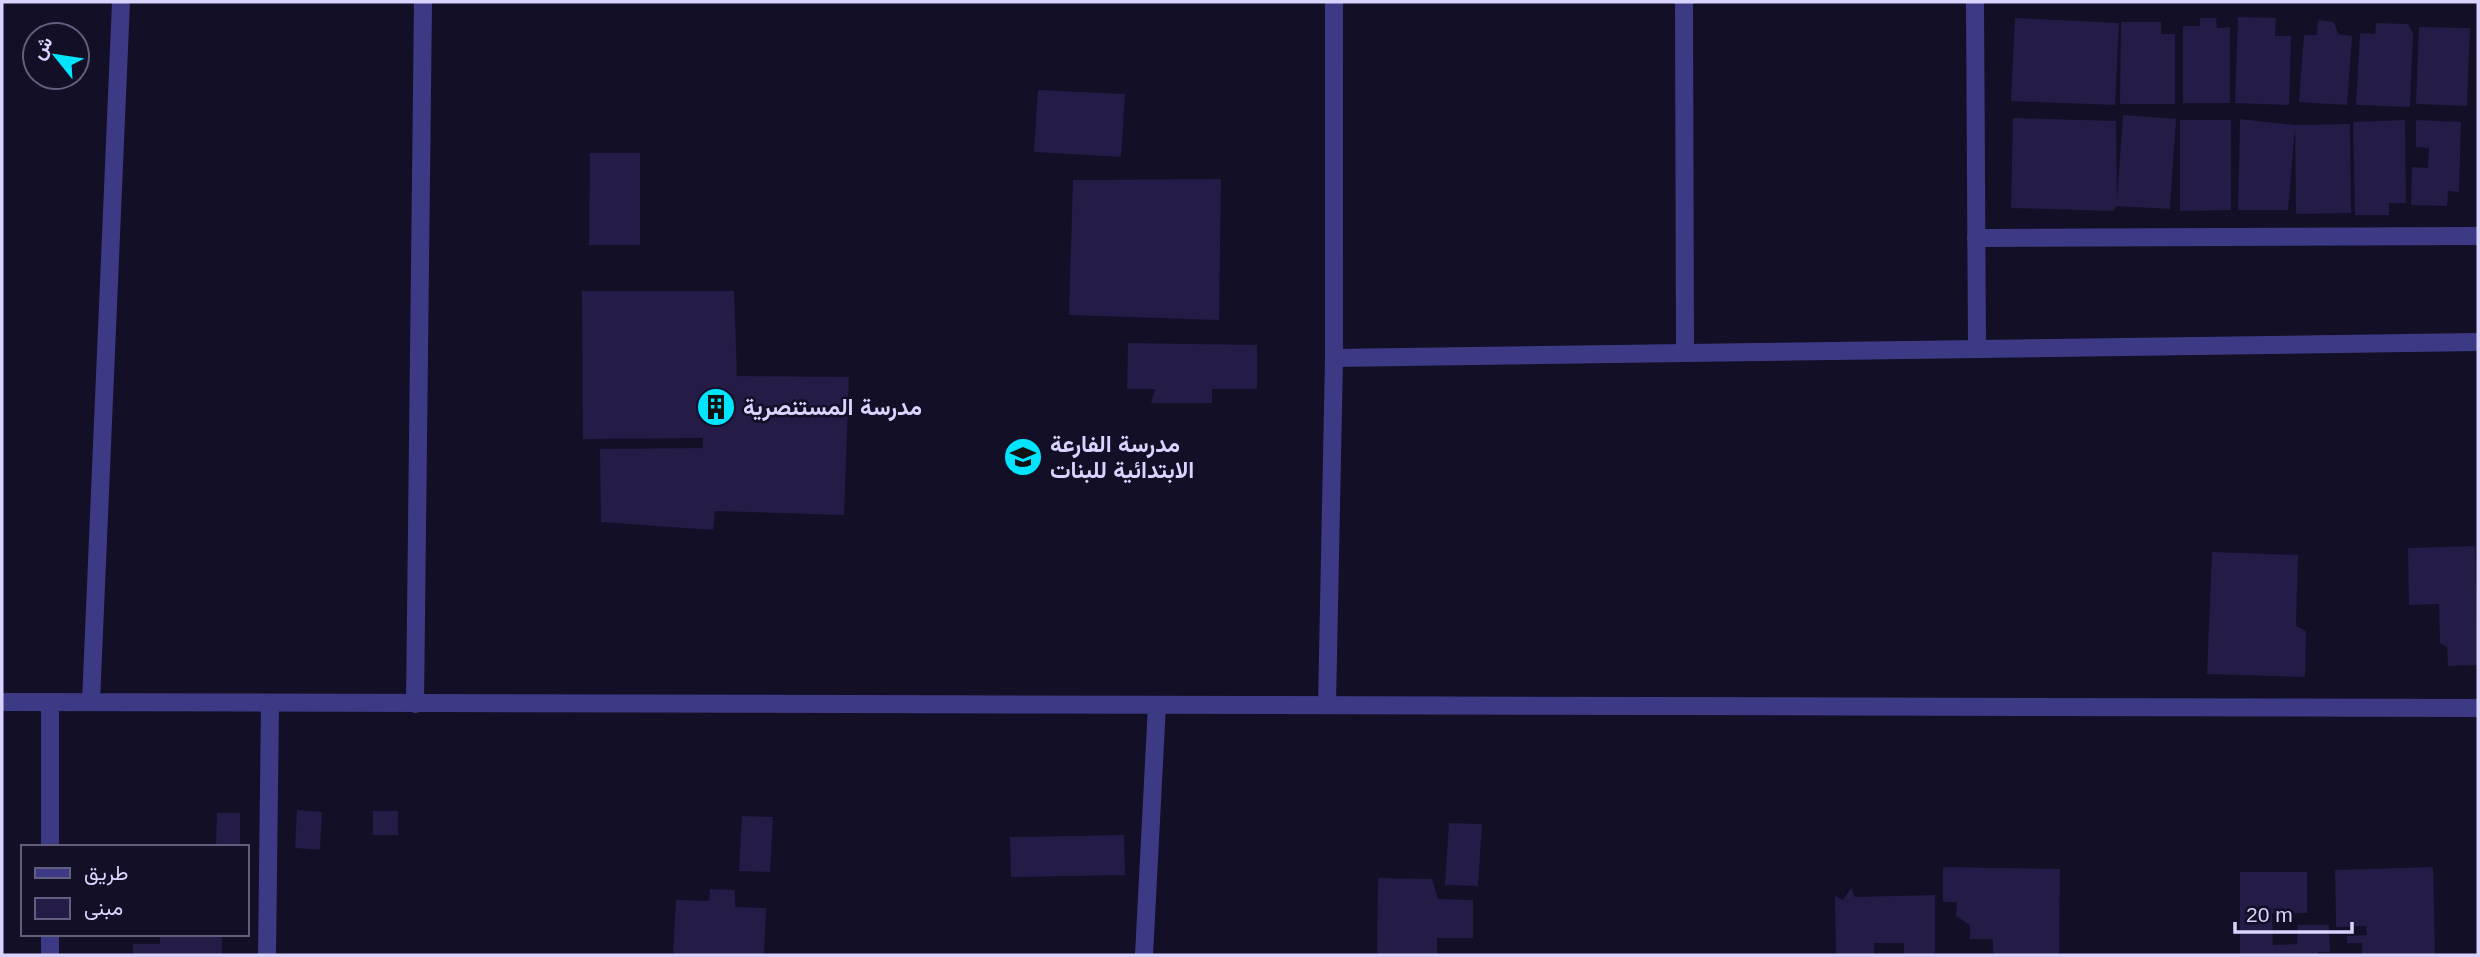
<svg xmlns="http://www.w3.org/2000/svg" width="2480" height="957" font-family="Arial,Vazirmatn,sans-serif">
<rect width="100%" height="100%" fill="#130f26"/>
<!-- building -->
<g fill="#241b47">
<polygon points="2238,17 2276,18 2275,36 2291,36 2289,105 2235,103"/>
<polygon points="2015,18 2119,23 2115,105 2011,101"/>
<polygon points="2200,18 2216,18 2217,28 2230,27 2230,103 2183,103 2183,26 2200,26"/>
<polygon points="2318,20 2334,22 2338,34 2352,36 2347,105 2299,102 2304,35 2317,35"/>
<polygon points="2121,22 2161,22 2161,34 2175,34 2175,104 2120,104"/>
<polygon points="2376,23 2408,24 2413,34 2410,107 2356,105 2360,33 2375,34"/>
<polygon points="2419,27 2470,28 2467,106 2416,104"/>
<polygon points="1038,90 1125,94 1121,157 1034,152"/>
<polygon points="2123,115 2176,119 2170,209 2117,206 2113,211 2011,208 2013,118 2116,121 2117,200"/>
<polygon points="2240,119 2295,125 2350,124 2351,213 2296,214 2295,128 2288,210 2238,210"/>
<polygon points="2180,120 2231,120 2231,210 2180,211"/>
<polygon points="2405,120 2406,203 2389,203 2389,215 2355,215 2353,122"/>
<polygon points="2416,120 2461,122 2459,192 2448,191 2447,206 2411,205 2412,167 2428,168 2429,148 2416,147"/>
<polygon points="590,153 640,153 640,245 589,245"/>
<polygon points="1221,179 1219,320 1069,315 1073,180"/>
<polygon points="582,291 734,291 737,376 849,377 844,515 715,511 713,530 601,522 600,449 703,448 703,438 583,439"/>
<polygon points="1128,343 1257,345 1257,389 1212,389 1212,403 1151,403 1155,389 1127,389"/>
<polygon points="2475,546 2478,665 2448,666 2447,647 2440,643 2439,604 2409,605 2408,548"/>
<polygon points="2212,552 2298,555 2296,626 2306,631 2305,677 2207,674"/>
<polygon points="297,810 322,812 320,850 295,848"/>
<rect x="373" y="811" width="25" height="24"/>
<polygon points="217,813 240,813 240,846 216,846"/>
<polygon points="742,816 773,817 770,872 739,871"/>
<polygon points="1449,823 1482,824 1478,886 1445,885"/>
<polygon points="1124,835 1125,875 1011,877 1010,837"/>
<polygon points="1943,867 2060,869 2059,955 1993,955 1993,939 1970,939 1970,925 1956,916 1957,902 1943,902"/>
<polygon points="2433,867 2435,955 2362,955 2362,943 2347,943 2347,936 2367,935 2366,926 2336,927 2335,870"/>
<polygon points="2240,872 2307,872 2307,913 2272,913 2273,945 2297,944 2298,925 2329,925 2330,952 2318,952 2318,955 2240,955"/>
<polygon points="1378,878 1432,879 1438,899 1473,900 1473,938 1437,938 1437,955 1377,955"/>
<polygon points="1851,888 1855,897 1935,895 1935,955 1904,955 1904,943 1874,943 1874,955 1836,955 1835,896 1843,900"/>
<polygon points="710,889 735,890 735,907 766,908 764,955 673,955 676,900 709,901"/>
<polygon points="160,934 222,934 222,955 133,955 133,944 160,944"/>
</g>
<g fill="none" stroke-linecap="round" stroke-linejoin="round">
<!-- minor -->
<g stroke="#3d3a85" stroke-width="18">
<polyline points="1684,2 1685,353 2478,342"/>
<polyline points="1975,2 1977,349"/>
<polyline points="1976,238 2478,236"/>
<polyline points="1334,358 1685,353"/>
<polyline points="2,702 2478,708"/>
<polyline points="91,702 121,2"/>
<polyline points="415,704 423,2"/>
<polyline points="1327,705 1334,358 1334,2"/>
<polyline points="50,847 50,702"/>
<polyline points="50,955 50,934"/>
<polyline points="267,955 270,703"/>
<polyline points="1144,955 1157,705"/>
</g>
</g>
<!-- icons -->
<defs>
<symbol id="building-disc" viewBox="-11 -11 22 22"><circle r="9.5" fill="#00e5ff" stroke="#130f26"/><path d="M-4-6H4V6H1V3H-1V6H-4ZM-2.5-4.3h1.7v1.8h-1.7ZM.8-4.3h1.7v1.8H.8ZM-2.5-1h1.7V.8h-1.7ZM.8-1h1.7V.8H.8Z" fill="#111"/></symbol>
<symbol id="school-disc" viewBox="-11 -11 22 22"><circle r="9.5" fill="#00e5ff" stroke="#130f26"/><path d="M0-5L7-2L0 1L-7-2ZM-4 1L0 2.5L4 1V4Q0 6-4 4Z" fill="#111"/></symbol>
</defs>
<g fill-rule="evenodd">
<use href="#building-disc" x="694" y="385" width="44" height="44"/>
<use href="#school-disc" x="1001" y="435" width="44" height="44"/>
</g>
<g text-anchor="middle" stroke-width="5" stroke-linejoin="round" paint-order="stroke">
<!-- poi labels -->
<g font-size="23" font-weight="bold" fill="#d9d4ff" stroke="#130f26" text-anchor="start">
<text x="743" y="415">مدرسة المستنصرية</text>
<text x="1050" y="452">مدرسة الفارعة<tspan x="1050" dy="26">الابتدائية للبنات</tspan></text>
</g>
</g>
<!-- border -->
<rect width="2480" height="957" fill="none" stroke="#d9d4ff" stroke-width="7"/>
<!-- legend -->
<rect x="21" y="845" width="228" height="91" fill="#130f26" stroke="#625e7d" stroke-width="2"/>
<rect x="35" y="868" width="35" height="10" fill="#3d3a85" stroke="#625e7d" stroke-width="2"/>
<text x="84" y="880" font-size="21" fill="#d9d4ff">طريق</text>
<rect x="35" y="898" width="35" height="21" fill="#241b47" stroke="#625e7d" stroke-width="2"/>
<text x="84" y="915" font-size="21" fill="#d9d4ff">مبنى</text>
<!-- north arrow -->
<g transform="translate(56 56) rotate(300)"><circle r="33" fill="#130f26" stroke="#625e7d" stroke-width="2"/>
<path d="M0-5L12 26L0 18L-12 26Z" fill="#00e5ff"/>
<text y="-10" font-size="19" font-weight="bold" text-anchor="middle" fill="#d9d4ff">ش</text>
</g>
<!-- scale -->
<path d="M2235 922v10h117v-10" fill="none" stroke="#d9d4ff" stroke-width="3.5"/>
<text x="2246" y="922" font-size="21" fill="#d9d4ff" stroke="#130f26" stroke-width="5" paint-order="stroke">20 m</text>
</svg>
